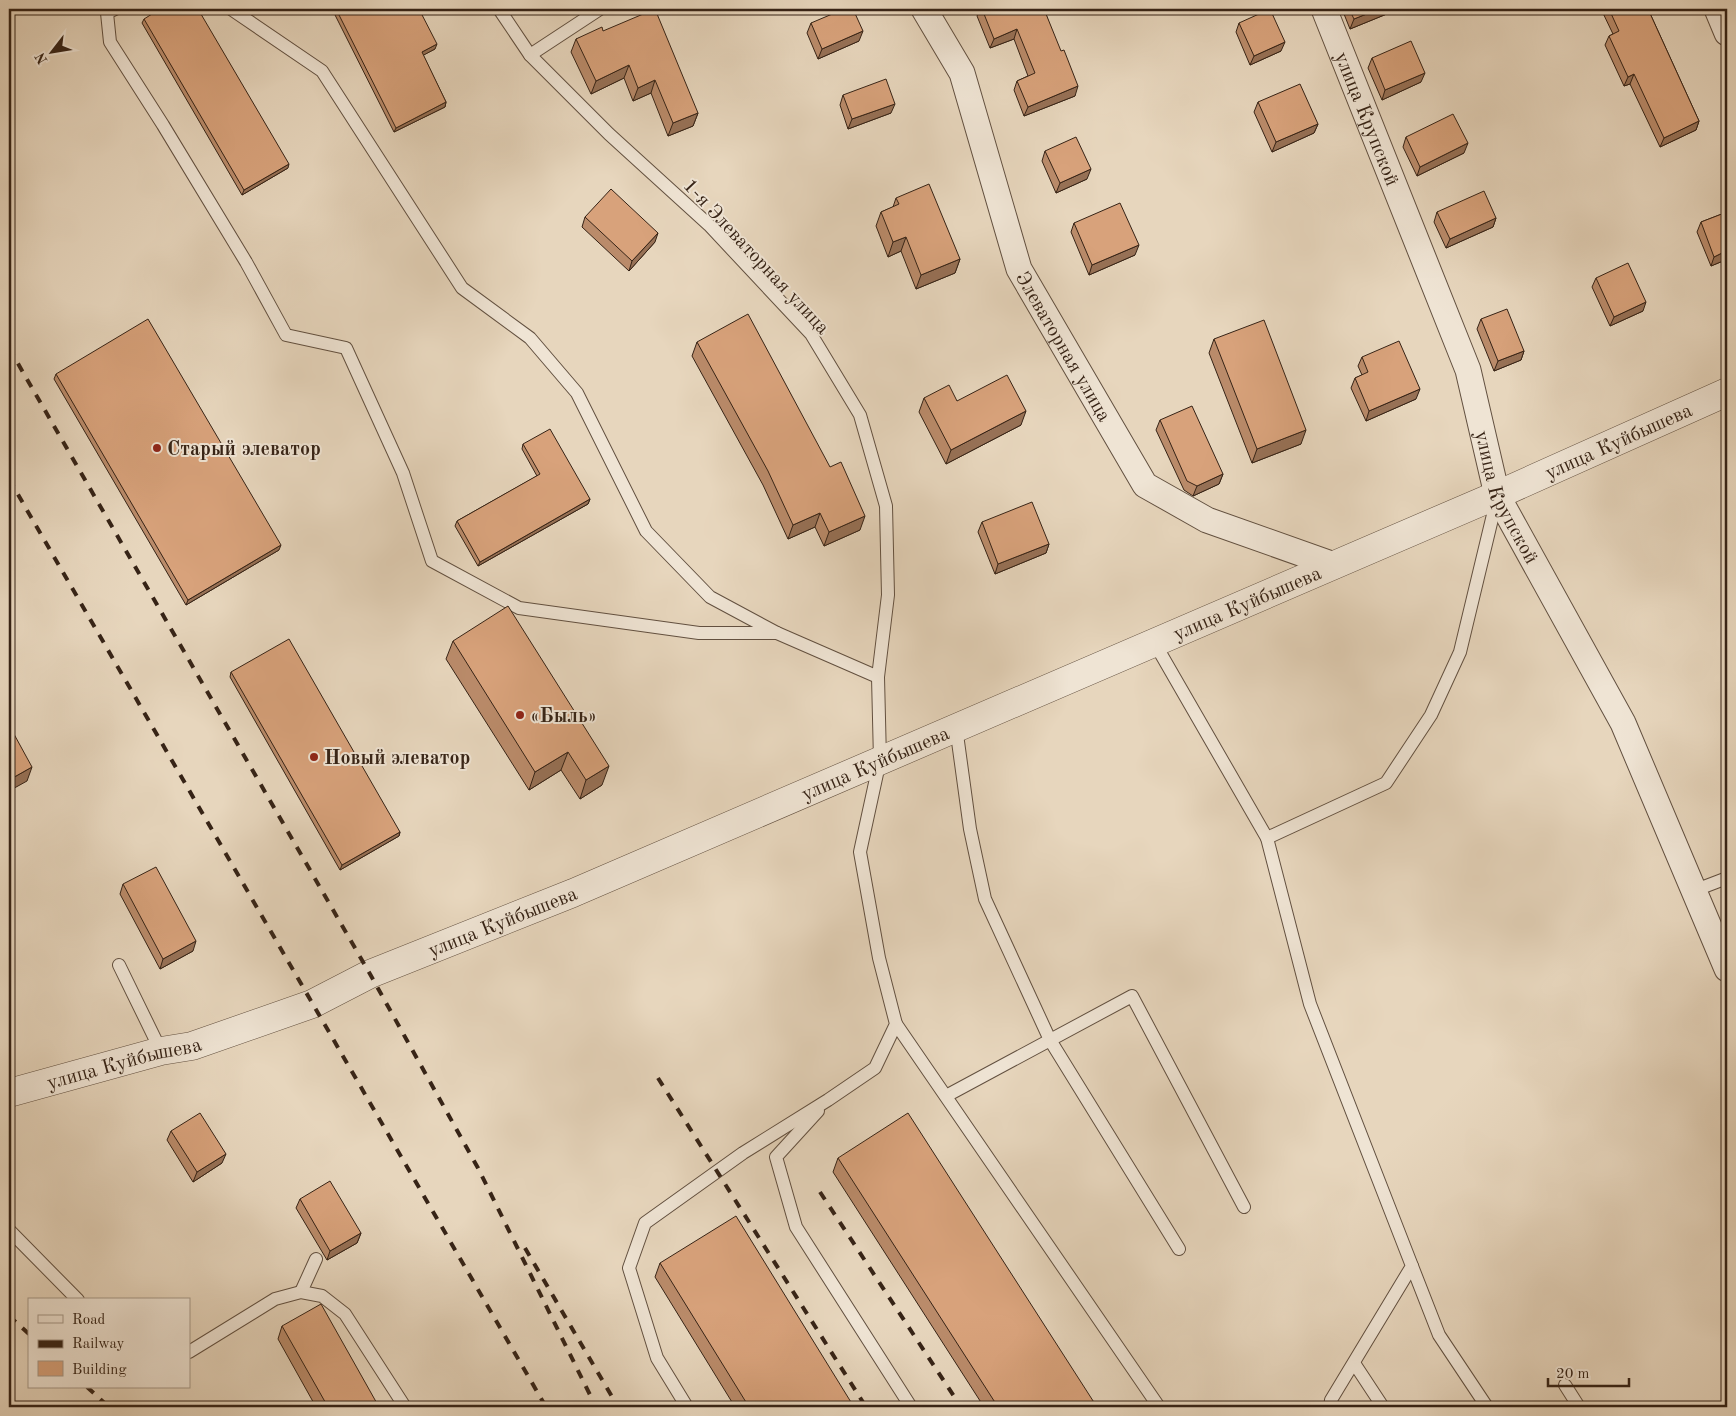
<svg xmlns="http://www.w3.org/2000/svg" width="1736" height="1416" font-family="'Old Standard TT',serif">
<rect width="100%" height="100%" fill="#e7d6bd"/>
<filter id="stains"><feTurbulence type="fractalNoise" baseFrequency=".004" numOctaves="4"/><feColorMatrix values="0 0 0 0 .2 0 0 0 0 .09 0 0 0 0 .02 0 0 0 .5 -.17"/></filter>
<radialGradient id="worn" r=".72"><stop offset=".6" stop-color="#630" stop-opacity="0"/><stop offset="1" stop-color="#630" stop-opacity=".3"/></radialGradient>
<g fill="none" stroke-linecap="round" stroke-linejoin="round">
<defs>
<g id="service">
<polyline points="115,9 107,13 110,42 163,125 246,262 286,335 346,348 403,473 432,561 519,608 699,633 777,633"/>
<polyline points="231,9 322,71 462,288 530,338 577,393 646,531 710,597 777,633 878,677"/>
<polyline points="499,9 530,55 609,134 709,225 811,334 860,415 886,506 888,595 878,677 880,760 860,852 879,958 896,1024 875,1068 828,1100 743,1153 645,1223 629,1268 657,1358 687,1407"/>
<polyline points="530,55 600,9"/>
<polyline points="1154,642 1267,838 1310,1004 1412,1266 1331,1400 1330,1407"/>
<polyline points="956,727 970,829 985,899 1050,1040 1179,1249"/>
<polyline points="1267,838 1386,783 1431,715 1460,652 1497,498"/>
<polyline points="1693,891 1727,878"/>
<polyline points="119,965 161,1051"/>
<polyline points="896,1024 1159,1407"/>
<polyline points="946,1096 1132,996 1244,1207"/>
<polyline points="818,1111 776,1157 796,1227 911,1407"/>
<polyline points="9,1230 78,1300"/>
<polyline points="1412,1266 1439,1335 1487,1407"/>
<polyline points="301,1292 316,1259"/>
<polyline points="189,1352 275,1299 301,1292 322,1296 345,1314 405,1407"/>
<polyline points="1354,1363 1383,1407"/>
<polyline points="1565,1385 1579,1407"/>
</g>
<g id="minor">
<path id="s1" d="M924,9L962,73L1019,269L1145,485L1207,520L1334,565"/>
<path id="s2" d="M1324,9L1468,370L1497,495L1623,723L1727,969"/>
<polyline points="1717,9 1727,33"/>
</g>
<g id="tertiary">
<path id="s3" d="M9,1093L161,1051L192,1046L312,1004L370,974L573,893L1497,495L1727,392"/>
</g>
</defs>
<!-- service casing -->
<use href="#service" stroke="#625040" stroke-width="14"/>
<!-- minor casing -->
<use href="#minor" stroke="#625040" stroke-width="27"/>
<!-- tertiary casing -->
<use href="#tertiary" stroke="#625040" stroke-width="29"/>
<!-- service -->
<use href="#service" stroke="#efe4d4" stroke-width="12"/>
<!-- minor -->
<use href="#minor" stroke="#efe4d4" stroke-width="25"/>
<!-- tertiary -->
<use href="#tertiary" stroke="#efe4d4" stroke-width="28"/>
<!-- rail -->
<g stroke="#362316" stroke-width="4" stroke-dasharray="9 9" stroke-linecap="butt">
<polyline points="9,348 370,974 478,1168 596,1407"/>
<polyline points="9,479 546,1407"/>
<polyline points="658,1078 866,1407"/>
<polyline points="820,1192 961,1407"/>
<polyline points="525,1248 618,1407"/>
<polyline points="9,1316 29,1334"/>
<polyline points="87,1387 109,1407"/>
</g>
</g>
<!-- wall -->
<g fill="#ba8b6a" stroke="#362316">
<polygon points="332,9 419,9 435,49 423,55 446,102 445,107 394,132"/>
<polygon points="980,9 1044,9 1075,96 1024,116 1014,90 1017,81 1028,76 1014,39 990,48 977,16"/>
<polygon points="1342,9 1399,9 1350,29"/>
<polygon points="1601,9 1648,9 1699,121 1696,130 1660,147 1630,84 1624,86 1605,45 1609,36 1613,34"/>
<polygon points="144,19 288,168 242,195 142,23"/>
<polygon points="811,23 859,41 818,59 807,33"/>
<polygon points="1239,23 1281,51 1250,65 1236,32"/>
<polygon points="603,31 698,113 693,126 668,136 651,93 633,101 624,78 591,94 571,52 576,39"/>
<polygon points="1372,58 1421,82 1382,100 1368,68"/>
<polygon points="843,95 891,113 848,129 840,105"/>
<polygon points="1258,102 1318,124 1314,133 1272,152 1254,112"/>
<polygon points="1406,137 1464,153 1417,176 1403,147"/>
<polygon points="1045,151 1087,179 1056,193 1042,161"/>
<polygon points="896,198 960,259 955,273 916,289 901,251 888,257 876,226 881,212 893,207"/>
<polygon points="1437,212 1496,218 1493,227 1446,248 1434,222"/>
<polygon points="1727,212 1727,272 1723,261 1711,266 1697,232 1701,222"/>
<polygon points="585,217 655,242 629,271 582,227"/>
<polygon points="1074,223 1135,255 1089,275 1071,232"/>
<polygon points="1596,278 1643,311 1610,326 1592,287"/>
<polygon points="1481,319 1524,351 1521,360 1494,371 1477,329"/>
<polygon points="1214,339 1301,444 1252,463 1209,353"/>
<polygon points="697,342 860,530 824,546 815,527 788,539 763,485 692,356"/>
<polygon points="1362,357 1416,399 1366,421 1351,388 1355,378 1362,375 1358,366"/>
<polygon points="56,374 279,550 186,605 54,379"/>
<polygon points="924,398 957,401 1021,425 946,464 919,412"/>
<polygon points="1160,420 1223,474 1219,484 1193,496 1184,490 1156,430"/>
<polygon points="523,444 590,499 588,504 478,566 455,526 457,521 537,476 522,449"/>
<polygon points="982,522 1049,544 1046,553 995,574 978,532"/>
<polygon points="453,641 602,785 580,799 561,770 529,790 446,659"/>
<polygon points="231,672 400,832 399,836 340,870 230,677"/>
<polygon points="123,884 193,951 160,969 120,894"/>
<polygon points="171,1131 222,1163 193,1182 167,1140"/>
<polygon points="838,1158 1097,1407 984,1407 833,1172"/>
<polygon points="300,1199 361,1233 357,1243 327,1260 296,1208"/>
<polygon points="660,1263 854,1407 735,1407 655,1277"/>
<polygon points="282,1326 379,1407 316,1407 278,1339"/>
</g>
<!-- shaded-wall -->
<g fill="#977156" stroke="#362316">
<polygon points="1379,9 1399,9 1350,29 1354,19"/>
<polygon points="1017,29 1014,39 990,48 994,39"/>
<polygon points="863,31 859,41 818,59 822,49"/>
<polygon points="1285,42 1281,51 1250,65 1254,56"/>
<polygon points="437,44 435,49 420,57 422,52"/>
<polygon points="629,65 624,78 591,94 596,81"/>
<polygon points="1425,73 1421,82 1382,100 1385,90"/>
<polygon points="1634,74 1630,84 1624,86 1628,77"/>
<polygon points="655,80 651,93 633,101 638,88"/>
<polygon points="1078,86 1075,96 1024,116 1028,107"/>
<polygon points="446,102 445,107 394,132 396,128"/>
<polygon points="895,104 891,113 848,129 852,119"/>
<polygon points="698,113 693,126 668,136 673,123"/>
<polygon points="1699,121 1696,130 1660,147 1664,138"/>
<polygon points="1318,124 1314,133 1272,152 1276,142"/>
<polygon points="1468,143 1464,153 1417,176 1420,167"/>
<polygon points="289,164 288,168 242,195 244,190"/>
<polygon points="1091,169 1087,179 1056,193 1060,183"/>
<polygon points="1496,218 1493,227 1446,248 1450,239"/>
<polygon points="658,233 655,242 629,271 632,261"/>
<polygon points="906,237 901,251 888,257 893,242"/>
<polygon points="1139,245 1135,255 1089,275 1092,265"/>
<polygon points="1726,251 1723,261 1711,266 1714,257"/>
<polygon points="960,259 955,273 916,289 921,275"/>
<polygon points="1646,302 1643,311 1610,326 1614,317"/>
<polygon points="1524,351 1521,360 1494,371 1498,361"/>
<polygon points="1420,389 1416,399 1366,421 1369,411"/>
<polygon points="1026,411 1021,425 946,464 951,450"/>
<polygon points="1306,430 1301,444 1252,463 1257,449"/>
<polygon points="1223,474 1219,484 1193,496 1197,486"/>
<polygon points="590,499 588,504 478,566 480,562"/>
<polygon points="820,513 815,527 788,539 793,525"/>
<polygon points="865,516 860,530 824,546 829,532"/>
<polygon points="1049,544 1046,553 995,574 998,564"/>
<polygon points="281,545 279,550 186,605 188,600"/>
<polygon points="568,752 561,770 529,790 535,772"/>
<polygon points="609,766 602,785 580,799 586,780"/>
<polygon points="32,767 27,781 9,791 9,780"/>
<polygon points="400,832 399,836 340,870 342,865"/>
<polygon points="196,941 193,951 160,969 163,959"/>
<polygon points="226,1154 222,1163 193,1182 197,1172"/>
<polygon points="361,1233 357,1243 327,1260 330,1251"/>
</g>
<!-- building -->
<g fill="#d8a27b" stroke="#362316">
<polygon points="160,9 198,9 289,164 244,190 144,19"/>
<polygon points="336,9 419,9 437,44 422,52 446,102 396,128"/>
<polygon points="655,9 698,113 673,123 655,80 638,88 629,65 596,81 576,39 602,27 603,31"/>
<polygon points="844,9 853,9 863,31 822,49 811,23"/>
<polygon points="982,9 1044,9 1061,51 1064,50 1078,86 1028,107 1017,81 1035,73 1017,29 994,39"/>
<polygon points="1270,9 1285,42 1254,56 1239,23"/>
<polygon points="1349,9 1379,9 1354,19"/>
<polygon points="1609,9 1648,9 1699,121 1664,138 1634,74 1628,77 1609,36 1619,31"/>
<polygon points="1411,41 1425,73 1385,90 1372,58"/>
<polygon points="886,79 895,104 852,119 843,95"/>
<polygon points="1300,84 1318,124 1276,142 1258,102"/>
<polygon points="1453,114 1468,143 1420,167 1406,137"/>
<polygon points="1076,137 1091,169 1060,183 1045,151"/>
<polygon points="929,184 960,259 921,275 906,237 893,242 881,212 899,204 896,198"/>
<polygon points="611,189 658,233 632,261 585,217"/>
<polygon points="1484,191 1496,218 1450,239 1437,212"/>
<polygon points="1120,203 1139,245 1092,265 1074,223"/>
<polygon points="1727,212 1727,254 1726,251 1714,257 1701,222"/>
<polygon points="1628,263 1646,302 1614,317 1596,278"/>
<polygon points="1507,309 1524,351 1498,361 1481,319"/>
<polygon points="748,314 830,467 841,462 865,516 829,532 820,513 793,525 768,471 697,342"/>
<polygon points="148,319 281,545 188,600 56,374"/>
<polygon points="1264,320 1306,430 1257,449 1214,339"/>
<polygon points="1399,341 1420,389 1369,411 1355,378 1368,372 1362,357"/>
<polygon points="1007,375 1026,411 951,450 924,398 949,385 957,401"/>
<polygon points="1192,406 1223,474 1197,486 1187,481 1160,420"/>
<polygon points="550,429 590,499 480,562 457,521 540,474 523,444"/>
<polygon points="1032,502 1049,544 998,564 982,522"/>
<polygon points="508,606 609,766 586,780 568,752 535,772 453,641"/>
<polygon points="289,639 400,832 342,865 231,672"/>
<polygon points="9,725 32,767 9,780"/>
<polygon points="156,867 196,941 163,959 123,884"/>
<polygon points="200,1113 226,1154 197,1172 171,1131"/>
<polygon points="908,1113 1097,1407 998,1407 838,1158"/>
<polygon points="330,1181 361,1233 330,1251 300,1199"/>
<polygon points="736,1216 854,1407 749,1407 660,1263"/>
<polygon points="321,1304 379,1407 328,1407 282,1326"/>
</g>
<!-- markers -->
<g fill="#8f2418" stroke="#efe4d4" stroke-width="2">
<circle cx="157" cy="448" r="5"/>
<circle cx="520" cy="715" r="5"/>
<circle cx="314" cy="757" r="5"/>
</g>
<g text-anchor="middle" stroke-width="4" stroke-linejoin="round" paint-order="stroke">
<!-- street labels -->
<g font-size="20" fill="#362316" stroke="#efe4d4">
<text dy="7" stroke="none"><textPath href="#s2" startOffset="118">улица Крупской</textPath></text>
<text transform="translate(757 256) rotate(47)" y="7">1-я Элеваторная улица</text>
<text dy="7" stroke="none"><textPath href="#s1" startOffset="368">Элеваторная улица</textPath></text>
<text dy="7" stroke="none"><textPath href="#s3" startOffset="1739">улица Куйбышева</textPath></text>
<text dy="7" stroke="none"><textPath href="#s2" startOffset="522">улица Крупской</textPath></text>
<text dy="7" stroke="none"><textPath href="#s3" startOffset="1334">улица Куйбышева</textPath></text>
<text dy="7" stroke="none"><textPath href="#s3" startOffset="929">улица Куйбышева</textPath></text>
<text dy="7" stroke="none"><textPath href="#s3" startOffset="524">улица Куйбышева</textPath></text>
<text dy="7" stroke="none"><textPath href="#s3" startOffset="119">улица Куйбышева</textPath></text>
</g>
<!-- poi labels -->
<g font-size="20" font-weight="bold" fill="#362316" stroke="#efe4d4" text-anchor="start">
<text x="167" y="455">Старый элеватор</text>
<text x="530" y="722">«Быль»</text>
<text x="324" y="764">Новый элеватор</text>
</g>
</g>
<!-- margin -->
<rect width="1736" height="1416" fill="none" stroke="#e7d6bd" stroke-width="30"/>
<rect x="10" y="10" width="1716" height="1396" fill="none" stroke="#362316" stroke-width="2.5"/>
<rect x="15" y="15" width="1706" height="1386" fill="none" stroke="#362316"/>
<!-- legend -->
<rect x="28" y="1298" width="162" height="90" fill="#efe4d4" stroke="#a59788"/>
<rect x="38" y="1315" width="25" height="8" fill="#efe4d4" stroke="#a59788"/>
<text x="72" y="1324" font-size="15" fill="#362316">Road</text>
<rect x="38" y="1340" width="25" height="8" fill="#362316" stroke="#a59788"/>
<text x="72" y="1348" font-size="15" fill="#362316">Railway</text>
<rect x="38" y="1361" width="25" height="15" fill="#d8a27b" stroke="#a59788"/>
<text x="72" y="1374" font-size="15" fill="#362316">Building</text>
<!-- north arrow -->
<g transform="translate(52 52) rotate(239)" stroke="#efe4d4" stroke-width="4" paint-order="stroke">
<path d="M0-4L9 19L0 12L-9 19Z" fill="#362316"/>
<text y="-8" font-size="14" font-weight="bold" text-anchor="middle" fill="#362316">N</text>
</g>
<!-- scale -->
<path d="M1548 1378v8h81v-8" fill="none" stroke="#362316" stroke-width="2.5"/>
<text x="1556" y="1378" font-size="15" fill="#362316" stroke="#efe4d4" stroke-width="4" paint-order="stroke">20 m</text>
<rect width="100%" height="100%" filter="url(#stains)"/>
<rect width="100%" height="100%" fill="url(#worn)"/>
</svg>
